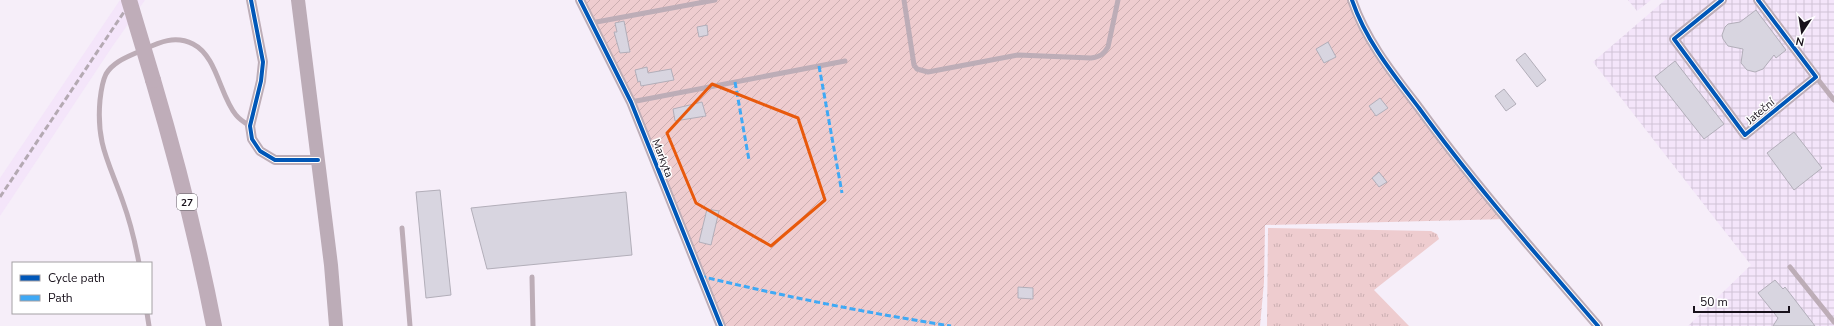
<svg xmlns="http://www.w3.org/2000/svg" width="1834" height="326" font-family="'Nunito Sans',sans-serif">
<defs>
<pattern id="industrial-grid" width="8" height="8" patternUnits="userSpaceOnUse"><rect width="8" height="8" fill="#f4e5fa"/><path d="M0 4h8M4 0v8" fill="none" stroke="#d0c3d6"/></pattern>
<pattern id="grass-tufts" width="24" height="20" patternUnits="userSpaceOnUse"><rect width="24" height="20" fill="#eecccf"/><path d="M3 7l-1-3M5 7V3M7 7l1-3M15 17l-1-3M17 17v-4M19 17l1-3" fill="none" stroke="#cbaeb1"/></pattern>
<pattern id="garden-furrows" width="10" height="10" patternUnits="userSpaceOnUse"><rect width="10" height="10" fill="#eecccf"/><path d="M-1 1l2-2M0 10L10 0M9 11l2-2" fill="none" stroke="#cbaeb1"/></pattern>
</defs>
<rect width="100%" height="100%" fill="#f6eef9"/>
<!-- built -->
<polygon fill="#f4e5fa" points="120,0 145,0 112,47 0,216 0,178"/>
<!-- industrial -->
<g fill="url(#industrial-grid)">
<polygon points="1628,0 1651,0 1637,11"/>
<polygon points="1665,0 1834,0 1834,326 1688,326 1751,265 1593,62"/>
</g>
<!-- grass -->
<polygon fill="url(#grass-tufts)" points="1268,228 1431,231 1437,234 1439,239 1374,290 1409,326 1267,326"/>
<!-- garden -->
<polygon fill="url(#garden-furrows)" points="580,0 1352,0 1369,38 1507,219 1265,225 1264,282 1260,326 721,326 631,102"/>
<!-- building -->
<g fill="#d8d5e0" stroke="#b2aeb9">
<polygon points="1756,10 1786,50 1776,58 1774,55 1763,69 1755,72 1747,70 1741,63 1743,49 1728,46 1723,39 1722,35 1725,27 1728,24 1740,22"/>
<polygon points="624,21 630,52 620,53 614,32 617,32 615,23"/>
<polygon points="707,25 708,35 699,37 697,27"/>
<polygon points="1328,42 1336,57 1324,63 1316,49"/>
<polygon points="1525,53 1546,80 1537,87 1516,60"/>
<polygon points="1675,61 1724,124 1704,139 1655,77"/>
<polygon points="647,67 648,73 671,69 674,80 641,86 640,81 638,82 635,70"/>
<polygon points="1504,89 1516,104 1506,111 1495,96"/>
<polygon points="1380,98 1388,108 1376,116 1369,106"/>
<polygon points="702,102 706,116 675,121 673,109"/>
<polygon points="1794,132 1822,168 1794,190 1767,153"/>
<polygon points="1379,172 1387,182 1379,187 1372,178"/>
<polygon points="440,190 451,295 426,298 416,192"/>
<polygon points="626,192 632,255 487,269 471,208"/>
<polygon points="707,209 719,211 711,245 699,242"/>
<polygon points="1775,280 1783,289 1785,287 1815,326 1773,326 1778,318 1758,293"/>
<polygon points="1018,287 1033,288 1033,299 1018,298"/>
</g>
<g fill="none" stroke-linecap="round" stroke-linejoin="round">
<!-- service -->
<g stroke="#bdadb7" stroke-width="5">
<path d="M904,0L914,65L917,69L928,72L1018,55L1091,58C1100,57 1104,54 1108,47L1118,0"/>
<polyline points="591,23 715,0"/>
<polyline points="1816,77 1834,100"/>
<polyline points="631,102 845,61"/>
<polyline points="402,228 410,326"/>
<path d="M139,263C135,242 130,221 123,202C109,162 96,144 100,100C101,91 102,82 106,74C113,62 127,57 138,52C156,44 173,34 193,44C217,56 220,96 236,115C240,120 245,123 250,126"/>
<polyline points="1790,267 1834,322"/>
<polyline points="532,277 533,326"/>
<polyline points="147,313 149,326"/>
</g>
<!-- minor -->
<g stroke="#bdadb7" stroke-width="10">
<polyline points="251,0 263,62 261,81 250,126 252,139 260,151 275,160 318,160"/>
<polyline points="580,0 631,102 721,326"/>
<path d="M1352,0C1366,41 1393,74 1419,108C1474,184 1537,255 1598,326"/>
<polyline points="1722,0 1674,39 1745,135 1816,77 1758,0"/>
</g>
<!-- secondary -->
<polyline stroke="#bcacb7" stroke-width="14" points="298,0 331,265 336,326"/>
<!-- primary -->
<path stroke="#bfadb9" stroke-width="16" d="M153,80C177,161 198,243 214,326"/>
<!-- rail -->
<polyline stroke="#b4a9b2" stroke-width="3" stroke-dasharray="6 3" stroke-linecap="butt" points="0,197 132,0"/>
<!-- primary-bridge -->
<polyline stroke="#bfadb9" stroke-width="16" points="129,0 153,80"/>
<!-- quiet -->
<g stroke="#3fa9f5" stroke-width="3" stroke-dasharray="6 3" stroke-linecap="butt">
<polyline points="819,66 842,193"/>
<polyline points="735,82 749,160"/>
<path d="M700,276C783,296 867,313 951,326"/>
</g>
<defs>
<g id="cycleway">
<polyline points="251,0 263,62 261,81 250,126 252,139 260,151 275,160 318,160"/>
<polyline points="580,0 631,102 721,326"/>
<path d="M1352,0C1366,41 1393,74 1419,108C1474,184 1537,255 1598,326"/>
<polyline points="1722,0 1674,39 1745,135 1816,77 1758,0"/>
</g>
</defs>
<!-- cycleway casing -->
<use href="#cycleway" stroke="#fff" stroke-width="6"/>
<!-- cycleway -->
<use href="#cycleway" stroke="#0057b8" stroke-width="4"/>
</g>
<!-- marked area -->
<path fill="none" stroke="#e8590c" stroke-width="3" stroke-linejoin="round" d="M712,84L798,118L825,200L771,246L696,203L667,133Z"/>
<g text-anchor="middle" stroke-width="3" stroke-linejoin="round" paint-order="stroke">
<!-- shield labels -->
<rect fill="#fff" stroke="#5d585f" stroke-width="1" x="177" y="194" width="20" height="16" rx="3"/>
<g font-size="10" font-weight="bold" fill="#18111b">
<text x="187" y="206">27</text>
</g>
<!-- street labels -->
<g font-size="11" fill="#18111b" stroke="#fff">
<text transform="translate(1760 111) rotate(-40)" y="4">Jateční</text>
<text transform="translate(663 158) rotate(69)" y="4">Markyta</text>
</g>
</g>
<!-- legend -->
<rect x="12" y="262" width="140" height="52" fill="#ffffff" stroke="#a3a0a4"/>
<rect x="20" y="275" width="20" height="6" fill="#0057b8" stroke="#a3a0a4"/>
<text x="48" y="282" font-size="12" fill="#18111b">Cycle path</text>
<rect x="20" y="295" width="20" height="6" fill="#3fa9f5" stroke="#a3a0a4"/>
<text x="48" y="302" font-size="12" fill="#18111b">Path</text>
<!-- north arrow -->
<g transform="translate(1802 32) rotate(192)" stroke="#ffffff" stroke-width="3" paint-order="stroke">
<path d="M0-3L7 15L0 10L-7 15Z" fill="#18111b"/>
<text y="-6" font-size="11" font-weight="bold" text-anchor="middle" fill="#18111b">N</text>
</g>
<!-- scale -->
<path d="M1694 306v6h95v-6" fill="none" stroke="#18111b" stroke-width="2"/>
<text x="1700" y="306" font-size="12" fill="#18111b" stroke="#ffffff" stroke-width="3" paint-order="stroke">50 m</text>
</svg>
